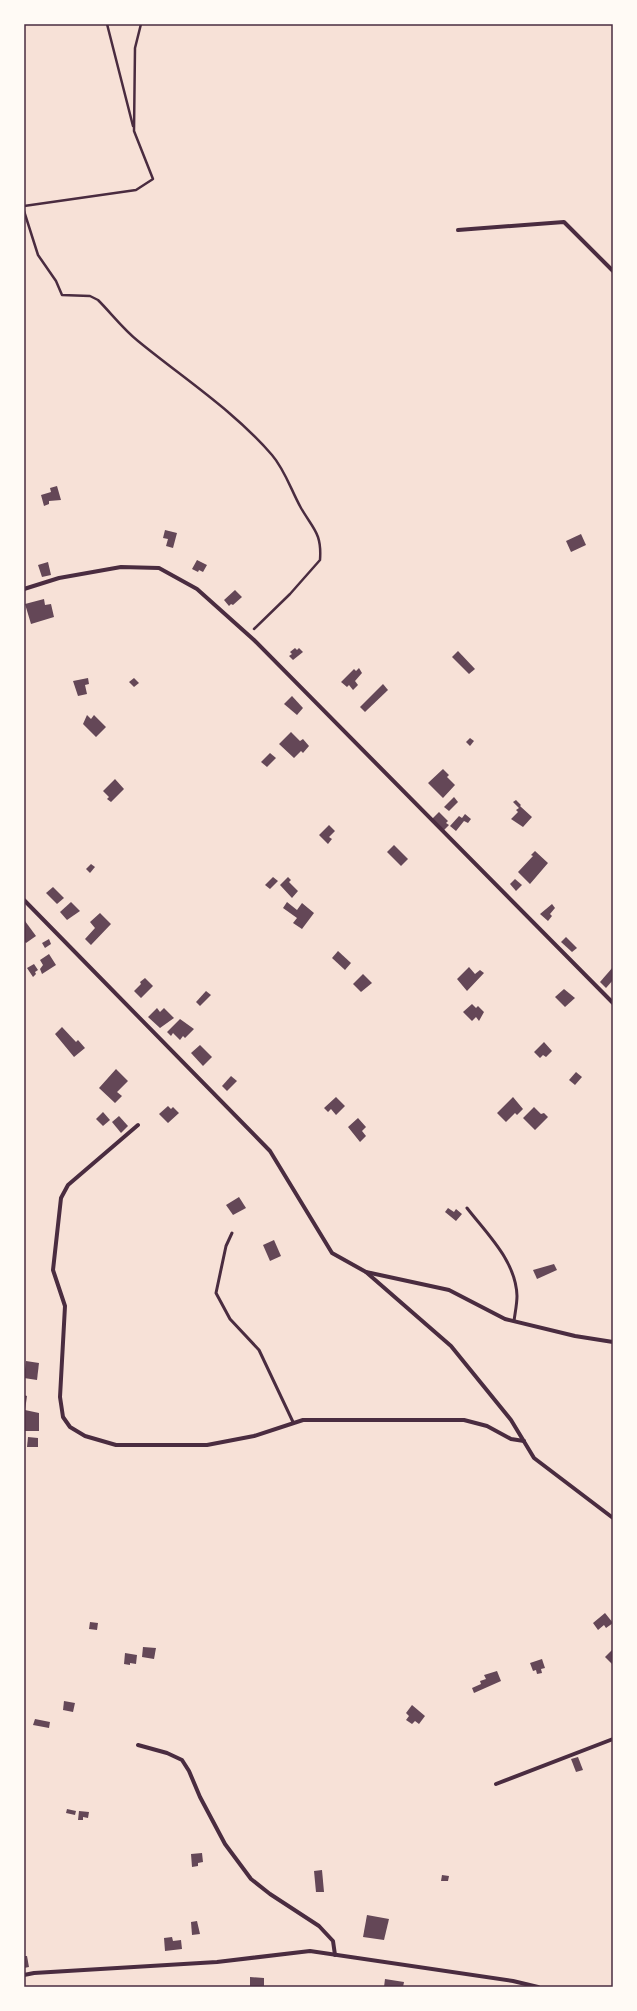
<svg xmlns="http://www.w3.org/2000/svg" width="637" height="2011" font-family="'Alegreya Sans',sans-serif">
<rect width="100%" height="100%" fill="#f7e1d7"/>
<!-- building -->
<g fill="#644757">
<polygon points="57,486 61,500 49,501 49,504 44,506 41,495 51,492 50,488"/>
<polygon points="165,530 177,533 173,548 166,546 168,539 163,538"/>
<polygon points="581,534 586,545 571,552 566,541"/>
<polygon points="197,560 207,565 203,572 199,570 198,572 192,569"/>
<polygon points="48,562 51,575 42,577 38,565"/>
<polygon points="235,590 242,597 233,605 231,604 229,606 224,600"/>
<polygon points="44,599 45,605 51,604 54,617 31,624 25,604"/>
<polygon points="295,648 297,650 299,648 303,652 293,660 289,656 292,654 290,652"/>
<polygon points="458,651 475,669 469,674 452,657"/>
<polygon points="359,668 362,673 355,681 358,685 353,690 349,685 347,687 341,682 354,669 356,671"/>
<polygon points="88,678 89,684 85,685 87,694 78,696 73,681"/>
<polygon points="134,678 139,683 134,687 129,682"/>
<polygon points="383,684 388,690 365,712 360,707"/>
<polygon points="292,696 303,708 297,715 284,704"/>
<polygon points="87,715 91,719 94,715 106,727 96,737 83,724"/>
<polygon points="291,732 300,741 303,739 309,746 303,753 301,751 294,758 279,744"/>
<polygon points="470,738 474,741 470,746 466,742"/>
<polygon points="270,753 276,758 267,767 261,762"/>
<polygon points="443,769 449,775 447,777 455,785 443,798 428,783"/>
<polygon points="115,779 124,789 111,802 107,799 109,797 103,791"/>
<polygon points="454,797 458,802 449,811 444,807"/>
<polygon points="516,800 521,805 520,806 532,817 523,827 511,819 518,812 516,810 519,808 513,802"/>
<polygon points="439,812 448,821 446,823 449,825 443,831 431,820"/>
<polygon points="465,814 471,819 468,823 464,821 456,831 450,826 459,816 462,818"/>
<polygon points="329,825 335,831 329,837 332,839 328,844 319,835"/>
<polygon points="394,845 408,859 401,866 387,852"/>
<polygon points="535,851 548,863 530,884 518,872 533,856 531,855"/>
<polygon points="91,864 95,867 90,873 86,869"/>
<polygon points="273,877 278,881 270,889 265,885"/>
<polygon points="288,877 291,880 289,882 298,891 292,898 280,885"/>
<polygon points="515,879 522,885 516,891 510,884"/>
<polygon points="53,887 64,898 57,904 46,893"/>
<polygon points="71,902 80,911 67,920 60,912"/>
<polygon points="287,902 297,910 302,903 314,913 302,929 293,923 297,918 283,908"/>
<polygon points="552,904 555,908 550,914 552,916 548,921 540,914"/>
<polygon points="100,913 111,924 91,945 85,939 95,928 90,922"/>
<polygon points="25,921 36,936 26,943 24,941"/>
<polygon points="566,937 577,948 572,952 561,942"/>
<polygon points="49,939 51,944 45,948 42,943"/>
<polygon points="338,951 351,963 345,970 332,958"/>
<polygon points="49,954 56,965 42,974 40,969 43,965 40,960"/>
<polygon points="34,964 38,970 35,972 36,974 33,977 27,968"/>
<polygon points="469,967 475,974 480,970 484,973 467,991 457,979"/>
<polygon points="613,967 613,980 606,988 600,982"/>
<polygon points="363,974 372,983 361,992 353,984"/>
<polygon points="145,978 153,986 141,998 134,991 141,984 140,982"/>
<polygon points="564,989 575,998 565,1007 555,997"/>
<polygon points="206,991 211,995 200,1006 196,1002"/>
<polygon points="472,1004 476,1008 478,1006 484,1012 479,1021 476,1017 472,1021 463,1012"/>
<polygon points="157,1008 160,1012 164,1008 174,1018 160,1028 148,1017"/>
<polygon points="180,1019 194,1029 185,1038 183,1036 180,1040 173,1033 171,1036 167,1032"/>
<polygon points="62,1027 76,1042 78,1040 85,1048 74,1057 55,1034"/>
<polygon points="544,1042 552,1051 546,1057 543,1055 540,1058 534,1052"/>
<polygon points="200,1045 212,1057 203,1066 191,1053"/>
<polygon points="116,1069 128,1081 117,1092 122,1096 115,1103 99,1088"/>
<polygon points="576,1072 582,1077 575,1085 569,1080"/>
<polygon points="231,1076 237,1081 227,1091 222,1086"/>
<polygon points="336,1097 345,1106 336,1115 331,1109 328,1112 324,1108"/>
<polygon points="513,1097 523,1109 517,1115 515,1113 506,1122 497,1113"/>
<polygon points="168,1106 171,1109 173,1107 179,1113 168,1123 159,1114"/>
<polygon points="534,1107 541,1114 544,1113 548,1117 535,1130 523,1118"/>
<polygon points="103,1112 110,1120 103,1126 96,1119"/>
<polygon points="119,1116 128,1126 121,1133 112,1122"/>
<polygon points="358,1118 366,1127 362,1131 366,1136 360,1142 348,1127"/>
<polygon points="239,1197 246,1208 233,1215 226,1205"/>
<polygon points="448,1208 454,1212 456,1209 462,1214 456,1221 445,1212"/>
<polygon points="274,1240 281,1256 270,1261 263,1245"/>
<polygon points="554,1264 557,1270 537,1279 533,1270"/>
<polygon points="26,1361 39,1363 37,1380 24,1378"/>
<polygon points="24,1395 27,1396 25,1410 39,1413 39,1431 24,1431"/>
<polygon points="28,1437 38,1438 38,1447 27,1447"/>
<polygon points="605,1613 613,1623 606,1628 604,1625 598,1630 593,1623"/>
<polygon points="90,1622 98,1623 97,1630 89,1629"/>
<polygon points="143,1647 156,1648 154,1659 142,1657"/>
<polygon points="613,1649 613,1665 605,1657"/>
<polygon points="125,1653 137,1655 136,1664 130,1663 130,1665 124,1664"/>
<polygon points="542,1659 545,1668 541,1669 542,1673 537,1674 536,1670 533,1671 530,1663"/>
<polygon points="497,1671 501,1681 474,1693 472,1688 481,1684 480,1681 486,1679 484,1675"/>
<polygon points="64,1701 75,1703 73,1712 63,1710"/>
<polygon points="412,1705 425,1716 419,1724 415,1721 412,1724 406,1720 409,1716 406,1713"/>
<polygon points="35,1719 50,1722 49,1728 33,1725"/>
<polygon points="578,1757 583,1770 576,1772 571,1759"/>
<polygon points="67,1809 76,1811 75,1815 66,1813"/>
<polygon points="79,1811 89,1812 88,1818 83,1817 83,1820 78,1820"/>
<polygon points="202,1853 203,1862 198,1863 198,1866 192,1867 191,1854"/>
<polygon points="322,1870 324,1892 316,1892 314,1871"/>
<polygon points="442,1875 449,1876 448,1881 441,1881"/>
<polygon points="367,1915 389,1919 384,1940 363,1937"/>
<polygon points="197,1921 200,1934 192,1935 191,1922"/>
<polygon points="172,1937 173,1941 181,1940 182,1949 165,1951 164,1938"/>
<polygon points="24,1956 27,1956 29,1967 24,1968"/>
<polygon points="250,1977 264,1978 264,1987 250,1987"/>
<polygon points="385,1979 404,1982 403,1987 384,1987"/>
</g>
<g fill="none" stroke-linecap="round" stroke-linejoin="round">
<!-- path -->
<g stroke="#4a2c40" stroke-width="2.5">
<polyline points="107,24 133,126"/>
<polyline points="24,206 136,190 153,179 134,131 135,48 141,24"/>
<path d="M24,211L38,255L56,281L62,295L90,296L98,300C111,313 123,329 138,341C183,378 233,410 272,455C285,470 291,490 301,508C313,529 322,533 320,560L290,594L254,629"/>
</g>
<!-- service -->
<g stroke="#4a2c40" stroke-width="3">
<path d="M467,1208C487,1234 516,1261 517,1296C517,1304 515,1313 514,1321"/>
<polyline points="232,1233 226,1246 216,1293 230,1319 259,1350 293,1422"/>
</g>
<!-- minor -->
<g stroke="#4a2c40" stroke-width="4">
<polyline points="458,230 564,222 613,271"/>
<polyline points="24,589 59,578 121,567 159,568 197,589 254,640 613,1003"/>
<polyline points="24,900 270,1151 332,1253 366,1272 449,1290 505,1319 575,1336 613,1342"/>
<polyline points="138,1125 68,1185 61,1198 53,1270 65,1306 60,1397 63,1417 70,1427 85,1436 116,1445 207,1445 254,1436 303,1420 464,1420 487,1426 511,1439 524,1441"/>
<polyline points="366,1272 451,1346 511,1420 534,1458 613,1518"/>
<polyline points="138,1745 167,1753 182,1760 189,1771 200,1797 225,1844 251,1879 270,1894 319,1926 333,1941 335,1955"/>
<polyline points="496,1784 613,1739"/>
<polyline points="24,1975 34,1973 217,1962 310,1951 513,1981 538,1987"/>
</g>
</g>
<!-- border -->
<rect width="637" height="2011" fill="none" stroke="#fffaf5" stroke-width="50"/>
<rect x="25" y="25" width="587" height="1961" fill="none" stroke="#4a2c40" stroke-width="1.5"/>
</svg>
